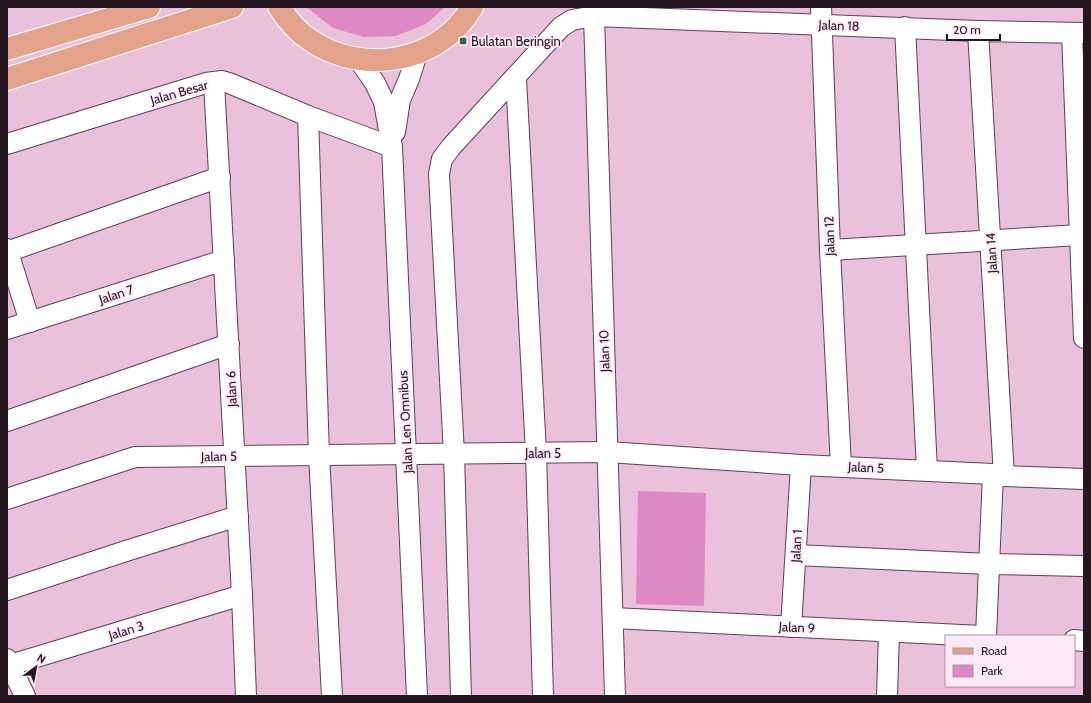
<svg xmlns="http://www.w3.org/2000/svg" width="1091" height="703" font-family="Cabin,sans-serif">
<rect width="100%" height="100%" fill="#eac1da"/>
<!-- green -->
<g fill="#df89c2">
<polygon points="306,7 445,7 426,24 396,36 364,37 333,28"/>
<polygon points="638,491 706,493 704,606 636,604"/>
</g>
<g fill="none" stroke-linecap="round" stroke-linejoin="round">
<defs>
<g id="minor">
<polyline points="595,7 594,16 615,696"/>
<polyline points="821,7 830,250 841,466"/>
<polyline points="905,27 927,470"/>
<polyline points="978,31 1004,476"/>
<polyline points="1072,33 1084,338"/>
<polyline points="359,60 375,83 384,102 392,147 417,696"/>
<polyline points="516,78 536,453 543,696"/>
<polyline points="214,82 242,595 246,696"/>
<polyline points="308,116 319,455 332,696"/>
<polyline points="395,132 400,100 409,79 417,54"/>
<polyline points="7,144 206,83 222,81 229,83 308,116 392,147"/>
<polyline points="7,249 30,322"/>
<polyline points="830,250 1080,235"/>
<polyline points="7,252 220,177"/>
<polyline points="7,329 224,260"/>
<polyline points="7,421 229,344"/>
<polyline points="7,499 135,457 608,452 801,465 993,474 1004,476 1084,479"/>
<polyline points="796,555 989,564 1084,566"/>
<polyline points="7,590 126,551 238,516"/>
<polyline points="613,618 982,636"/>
<polyline points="791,627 801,465"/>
<polyline points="986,636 993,474"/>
<polyline points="1074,640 1084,641"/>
<polyline points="7,659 25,696"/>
<polyline points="10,665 242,595"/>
<polyline points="461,696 454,454 439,174 442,159 451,147 561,27 572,20 594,16 978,31 1084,33"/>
<polyline points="887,696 889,632"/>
</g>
<g id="major">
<path d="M279,7C287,19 297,32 310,40C362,76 440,63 472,7"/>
<polyline points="7,49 149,7"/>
<polyline points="7,79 232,7"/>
</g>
</defs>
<!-- minor casing -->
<use href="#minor" stroke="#603f55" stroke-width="22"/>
<!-- major casing -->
<use href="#major" stroke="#fff" stroke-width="24"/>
<!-- minor -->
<use href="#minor" stroke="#fff" stroke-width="20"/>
<!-- major -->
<use href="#major" stroke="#e3a38b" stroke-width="22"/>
</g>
<!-- markers -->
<rect fill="#2e644a" stroke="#fee9f6" stroke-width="1.5" x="459" y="37" width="8" height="8" rx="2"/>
<g text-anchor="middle" stroke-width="3.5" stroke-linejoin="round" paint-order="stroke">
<!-- street labels -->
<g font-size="13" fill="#251720" stroke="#fee9f6">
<text transform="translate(839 25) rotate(2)" y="5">Jalan 18</text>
<text transform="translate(179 92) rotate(-16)" y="5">Jalan Besar</text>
<text transform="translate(829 236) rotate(-92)" y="5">Jalan 12</text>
<text transform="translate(991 253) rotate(-93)" y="5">Jalan 14</text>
<text transform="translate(116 294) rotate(-18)" y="5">Jalan 7</text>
<text transform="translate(604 351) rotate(-92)" y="5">Jalan 10</text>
<text transform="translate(231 389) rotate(-93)" y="5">Jalan 6</text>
<text transform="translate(405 422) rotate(-93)" y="5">Jalan Len Omnibus</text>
<text x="543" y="458">Jalan 5</text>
<text transform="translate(219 456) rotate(-1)" y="5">Jalan 5</text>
<text transform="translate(866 467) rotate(3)" y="5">Jalan 5</text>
<text transform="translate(796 546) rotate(-87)" y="5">Jalan 1</text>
<text transform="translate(797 627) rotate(3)" y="5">Jalan 9</text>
<text transform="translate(126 630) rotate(-17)" y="5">Jalan 3</text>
</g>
<!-- poi labels -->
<g font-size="13" fill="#251720" stroke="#fee9f6" text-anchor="start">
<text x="471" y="46">Bulatan Beringin</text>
</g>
</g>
<!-- border -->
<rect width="1091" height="703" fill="none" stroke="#251720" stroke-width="16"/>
<!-- legend -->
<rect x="945" y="635" width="130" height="52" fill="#fee9f6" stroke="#a795a0"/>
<rect x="953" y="648" width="20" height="6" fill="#e3a38b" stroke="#a795a0"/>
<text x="981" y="655" font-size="12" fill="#251720">Road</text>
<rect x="953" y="665" width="20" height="12" fill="#df89c2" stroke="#a795a0"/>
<text x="981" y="675" font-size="12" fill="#251720">Park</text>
<!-- north arrow -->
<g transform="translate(36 667) rotate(32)" stroke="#fee9f6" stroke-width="3" paint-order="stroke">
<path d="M0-3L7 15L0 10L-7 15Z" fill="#251720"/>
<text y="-6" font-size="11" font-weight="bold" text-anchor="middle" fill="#251720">N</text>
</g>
<!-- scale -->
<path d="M947 34v6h53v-6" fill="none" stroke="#251720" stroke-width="2"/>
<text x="953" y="34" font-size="12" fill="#251720" stroke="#fee9f6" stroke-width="3" paint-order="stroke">20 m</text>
</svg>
